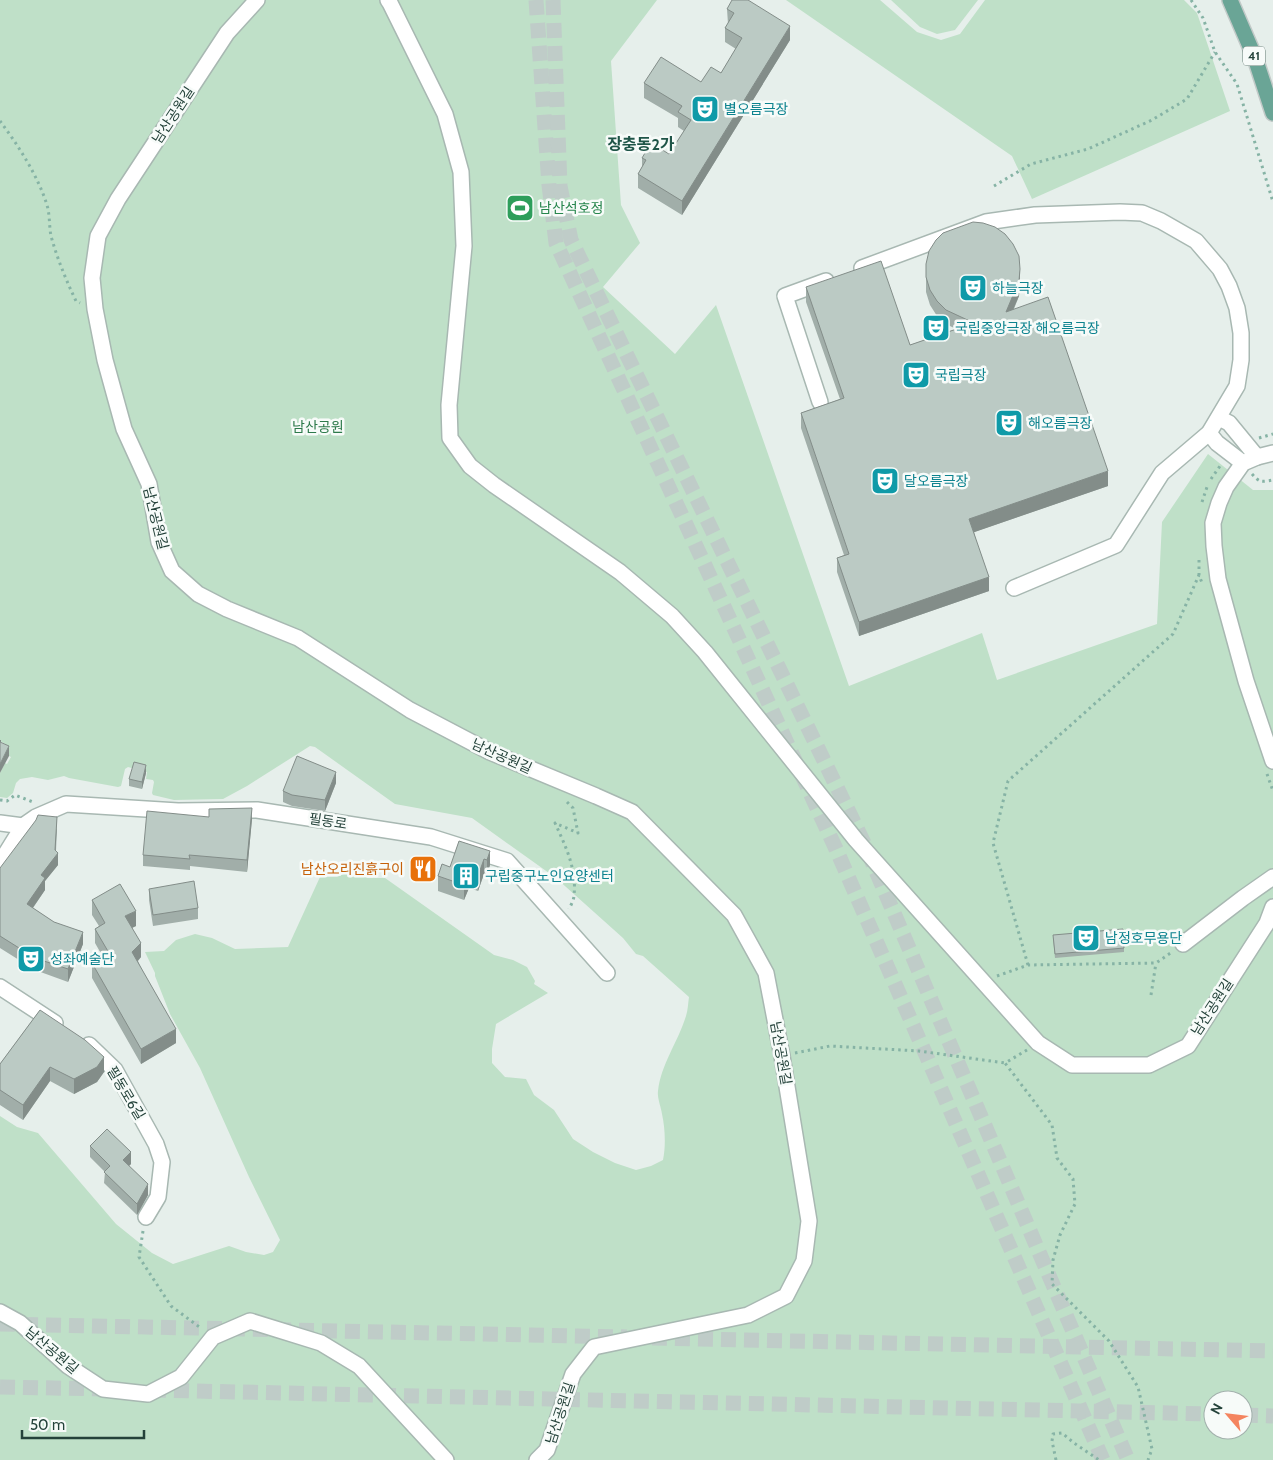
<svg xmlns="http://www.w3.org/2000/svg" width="1273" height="1460" font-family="Cabin,'Noto Sans KR',sans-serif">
<rect width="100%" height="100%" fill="#e6efeb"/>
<!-- green -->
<g fill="#bfe0c8" fill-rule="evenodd">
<path d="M0,0H657L611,61L621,205L640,243L603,287L675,354L716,305L849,686L982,633L997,680L1157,624L1162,522L1208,454L1253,490H1273V1460H0V1116L17,1127L38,1133L116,1224L152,1253L173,1264L229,1246L246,1252L264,1255L273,1252L280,1240L249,1177L200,1068L170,1014L155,976V973L145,952L164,951L176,940L195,934L212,938L235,949L288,947L320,877H337L348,872L368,878H385L494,955L513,960L527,967L535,981L534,984L548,993L496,1024L492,1049V1063L505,1077L526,1079L534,1095L554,1110L573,1139L593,1152L615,1163L636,1170L651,1166L663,1160C666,1145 665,1128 662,1114C661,1107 657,1098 658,1091C661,1064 678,1042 686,1016C688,1010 688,1003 689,997L643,956L636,954L623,938L556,878L472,818L395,804L315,747L310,746L247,786L223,799L174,800L153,795L152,793L154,782L153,780L146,779L147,772L128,767L125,769L121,786L118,787L69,778L64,776L48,780L32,777L20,779L16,783L13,793L7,798L0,797V773L5,763L7,764L11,757L0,751L5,744L0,741ZM1213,1400H1243V1430H1213Z"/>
<polygon points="786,0 880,0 917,32 941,40 960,34 985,0 1184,0 1197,13 1230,111 1032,199 1012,156"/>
<polygon points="891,0 978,0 955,30 937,34 920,27"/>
</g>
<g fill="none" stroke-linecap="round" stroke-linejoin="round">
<!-- major-tunnel -->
<g stroke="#bfccc8" stroke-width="15" stroke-dasharray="15 8" stroke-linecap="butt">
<polyline points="536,0 549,185 556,243 836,849 1103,1460"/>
<polyline points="553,0 560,186 571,240 864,843 1128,1460"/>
<polyline points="0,1324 627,1337"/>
<polyline points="652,1338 1273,1351"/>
<polyline points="0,1387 108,1389"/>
<polyline points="151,1390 1213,1414"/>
<polyline points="1243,1415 1273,1416"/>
</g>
<defs>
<g id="minor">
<polyline points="257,0 227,33 118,199 98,236 92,278 95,309 105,360 124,429 149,484 159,542 172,571 198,594 227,609 298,638 410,710 490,752 596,796 632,812 734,915 766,973 782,1056 809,1221 804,1261 786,1296 748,1315 594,1347 573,1374 547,1450 537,1460"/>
<polyline points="388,0 390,3 445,114 461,172 464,246 449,405 450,438 470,466 494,485 620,572 672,616 705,652 856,840 1038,1043 1072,1065 1149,1065 1188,1046 1267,923 1273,907"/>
<polyline points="862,268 986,222 1035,215 1120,212 1142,213 1161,221 1196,241 1220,269 1229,286 1237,308 1241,333 1241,360 1237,386 1209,433 1162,473 1116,545 1014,588"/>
<polyline points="820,402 785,296 826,281"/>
<polyline points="1219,418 1229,423 1257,457"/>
<polyline points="1209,433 1217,443 1243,463"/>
<polyline points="1273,453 1257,457 1243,463 1226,487 1219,503 1213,523 1214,546 1218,579 1246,681 1273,761"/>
<polyline points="0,823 23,826 36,817 66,804 178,811 257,810 431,837 507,861 607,973"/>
<polyline points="0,863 23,826"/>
<polyline points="1183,944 1243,898 1273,877"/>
<polyline points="0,987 55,1023"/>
<polyline points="89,1045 115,1070 156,1144 162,1162 158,1197 146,1217"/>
<polyline points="0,1312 20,1323 68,1366 103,1389 148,1394 181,1377 213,1337 250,1321 321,1343 359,1366 446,1460"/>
</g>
<polyline id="major" points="1230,0 1255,58 1273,113"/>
</defs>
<!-- minor casing -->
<use href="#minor" stroke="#a8b8b2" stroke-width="18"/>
<!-- major casing -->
<use href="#major" stroke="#c2cac8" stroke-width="18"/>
<!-- path -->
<g stroke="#86b3a5" stroke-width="3" stroke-dasharray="2.5 4" stroke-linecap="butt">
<polyline points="1191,0 1203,18 1215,52 1237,84 1273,202"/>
<path d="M0,121C18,145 38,176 47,205C50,215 49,226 51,236C57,258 66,280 76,301L80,303"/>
<polyline points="994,186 1031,164 1088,149 1152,120 1187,99 1215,52"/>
<polyline points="1259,438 1273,434"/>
<path d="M1252,474C1260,483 1261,482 1273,480"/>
<polyline points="1211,479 1220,466"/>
<polyline points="1202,502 1207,487"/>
<polyline points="1199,560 1199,575 1202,583"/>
<polyline points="1267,774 1273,791"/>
<polyline points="0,800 7,801 15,795 33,802"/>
<path d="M567,802L573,808L578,833L555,823C565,845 577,869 574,895C574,900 571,905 569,909"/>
<polyline points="1028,965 993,843 1008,781 1173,634 1199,575"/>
<polyline points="997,976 1028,965 1156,963 1172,952"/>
<polyline points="1151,995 1156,963"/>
<polyline points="1027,1050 1005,1063 1052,1125 1057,1158 1073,1179 1075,1204 1060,1235 1053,1260 1052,1284 1109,1341 1138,1387 1152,1449 1148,1460"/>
<polyline points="795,1053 830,1046 919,1051 1005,1063"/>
<polyline points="143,1231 139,1257 171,1306 202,1329"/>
<polyline points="1056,1460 1052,1441 1053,1434 1062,1433 1074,1443 1099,1460"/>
</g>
<!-- minor -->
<use href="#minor" stroke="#fff" stroke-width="15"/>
<!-- major -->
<use href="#major" stroke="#6aa596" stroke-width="15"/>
</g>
<!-- wall -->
<g fill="#a1aea9">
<polygon points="727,9 790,40 682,215 638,188 638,174 642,167 642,158 669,154 684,131 678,127 678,118 644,98 644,83 701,82 721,73 736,49 725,42 725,28 728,24"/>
<polygon points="926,264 1020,283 1019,296 1014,309 1108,486 974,532 989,591 859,636 837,572 837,558 844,555 801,428 801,413 840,399 806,302 806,287 910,345 956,329 946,324 937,316 930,305 926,292"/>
<polygon points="146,773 142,789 129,786 129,779"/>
<polygon points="336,783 325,811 292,806 283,802 283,791"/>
<polygon points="209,817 252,819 247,872 190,866 190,870 143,866 143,855"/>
<polygon points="57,829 56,851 58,865 45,881 45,890 33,908 83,944 68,982 35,970 0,948 0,868"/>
<polygon points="490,851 490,865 487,875 484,874 478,891 469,888 464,900 438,891 438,876"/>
<polygon points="149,889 198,908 198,919 153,926 149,900"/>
<polygon points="92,900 136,926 132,928 141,957 138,961 176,1043 141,1064 92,978 92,963 103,957 95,943 95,929 99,926 92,915"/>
<polygon points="1053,938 1124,948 1124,952 1055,958"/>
<polygon points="40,1010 104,1072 97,1082 74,1094 50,1081 23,1120 0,1105 0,1064"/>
<polygon points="90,1146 131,1164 129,1166 148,1195 137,1215 104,1183 105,1172 90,1157"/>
</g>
<!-- shaded-wall -->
<g fill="#838d89">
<polygon points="790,26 790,40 682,215 682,201"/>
<polygon points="1020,269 1020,283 1019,296 1006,326 1006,312"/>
<polygon points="1108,471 1108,486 969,534 969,519"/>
<polygon points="989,577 989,591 859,636 859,622"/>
<polygon points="9,746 9,756 0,773 0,764"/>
<polygon points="146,765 146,773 142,789 142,782"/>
<polygon points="336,772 336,783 325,811 325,800"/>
<polygon points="252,808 252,819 247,872 247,860"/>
<polygon points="57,817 55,857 58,853 58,865 45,881 45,890 27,916 27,904 41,875"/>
<polygon points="490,851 490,865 487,875 487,860"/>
<polygon points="484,859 484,874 478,891 478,876"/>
<polygon points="469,873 469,888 464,900 464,885"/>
<polygon points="136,911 136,926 125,931 125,916"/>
<polygon points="83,932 83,944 68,982 68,969"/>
<polygon points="141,943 141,957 132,967 132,952"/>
<polygon points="176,1029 176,1043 141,1064 141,1049"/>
<polygon points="104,1057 104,1072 97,1082 74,1094 74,1079"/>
<polygon points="50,1067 50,1081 23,1120 23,1105"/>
<polygon points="131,1152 131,1164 123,1171 123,1160"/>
<polygon points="148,1184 148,1195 137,1215 137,1204"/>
</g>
<!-- building -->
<g fill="#bbcac4" stroke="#838d89">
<polygon points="732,0 748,0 790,26 682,201 638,174 646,160 642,158 651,143 669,154 691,120 678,112 682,106 644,83 661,57 701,82 711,67 721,73 742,38 725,28 734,13 727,9"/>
<polygon points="973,222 983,223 995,227 1005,234 1013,244 1019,256 1020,269 1019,281 1006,312 1048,297 1108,471 969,519 989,577 859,622 837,558 849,554 801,413 844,398 806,287 881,261 910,345 974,323 946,310 937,301 930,290 926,277 926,264 929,251 936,240 943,233"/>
<polygon points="0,740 1,741 0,742 9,746 0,764"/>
<polygon points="297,756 336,772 325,800 292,795 283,791"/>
<polygon points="134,762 146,765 142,782 129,779"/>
<polygon points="252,808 247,860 189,855 190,859 143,855 147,811 209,817 209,809"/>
<polygon points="38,815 57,817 55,850 58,853 41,875 45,878 27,904 54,922 83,932 68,969 35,958 0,936 0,868 36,820"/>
<polygon points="459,841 490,851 487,860 484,859 478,876 469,873 464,885 438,876 442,864 450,867"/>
<polygon points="194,881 198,908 153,915 149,889"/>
<polygon points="120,884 136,911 125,916 141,943 132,952 176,1029 141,1049 92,963 109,953 95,929 105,923 92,900"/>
<polygon points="1123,929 1124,948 1055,954 1053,935"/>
<polygon points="40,1010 85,1040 104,1057 97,1067 74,1079 50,1067 23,1105 0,1090 0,1064"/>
<polygon points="107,1129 131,1152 123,1160 148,1184 137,1204 104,1172 110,1166 90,1146"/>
</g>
<!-- icons -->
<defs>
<symbol id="theatre-square" viewBox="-11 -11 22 22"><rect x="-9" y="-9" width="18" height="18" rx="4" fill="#0f9aa8" stroke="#f7fbf9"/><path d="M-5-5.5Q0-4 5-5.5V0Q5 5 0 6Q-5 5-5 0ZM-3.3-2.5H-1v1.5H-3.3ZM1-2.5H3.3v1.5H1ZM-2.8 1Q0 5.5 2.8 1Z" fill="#fff"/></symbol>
<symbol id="stadium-square" viewBox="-11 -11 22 22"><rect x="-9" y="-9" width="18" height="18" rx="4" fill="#2e9e5b" stroke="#f7fbf9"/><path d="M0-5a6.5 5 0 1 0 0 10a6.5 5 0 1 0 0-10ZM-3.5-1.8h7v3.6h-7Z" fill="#fff"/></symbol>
<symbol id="restaurant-square" viewBox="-11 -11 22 22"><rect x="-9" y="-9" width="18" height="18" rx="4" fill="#e8710a" stroke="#f7fbf9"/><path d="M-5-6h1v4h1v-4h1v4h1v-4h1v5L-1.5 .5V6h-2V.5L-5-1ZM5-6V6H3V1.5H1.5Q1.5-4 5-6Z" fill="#fff"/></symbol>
<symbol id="building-square" viewBox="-11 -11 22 22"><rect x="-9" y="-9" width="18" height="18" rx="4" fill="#0f9aa8" stroke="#f7fbf9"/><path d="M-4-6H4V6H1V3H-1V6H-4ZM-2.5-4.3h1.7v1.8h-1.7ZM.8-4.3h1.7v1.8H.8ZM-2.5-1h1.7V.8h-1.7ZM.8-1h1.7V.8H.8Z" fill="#fff"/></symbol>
</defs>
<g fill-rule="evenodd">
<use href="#theatre-square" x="689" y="93" width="32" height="32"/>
<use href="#stadium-square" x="504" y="192" width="32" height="32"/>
<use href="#theatre-square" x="957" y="272" width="32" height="32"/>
<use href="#theatre-square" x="920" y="312" width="32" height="32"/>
<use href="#theatre-square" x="900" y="359" width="32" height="32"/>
<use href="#theatre-square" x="993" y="407" width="32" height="32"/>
<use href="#theatre-square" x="869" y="465" width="32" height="32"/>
<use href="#restaurant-square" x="407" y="853" width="32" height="32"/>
<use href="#building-square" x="450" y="860" width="32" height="32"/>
<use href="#theatre-square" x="1070" y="922" width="32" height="32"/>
<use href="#theatre-square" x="15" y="943" width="32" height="32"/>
</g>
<g text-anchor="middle" stroke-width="5" stroke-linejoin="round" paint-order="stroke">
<!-- shield labels -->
<rect fill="#f7fbf9" stroke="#637a73" stroke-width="1" x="1243" y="46.5" width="22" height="19" rx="4"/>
<g font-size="12" font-weight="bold" fill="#24423a">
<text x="1254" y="60">41</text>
</g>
<!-- culture labels -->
<g font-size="14" fill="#0d838f" stroke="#f7fbf9" text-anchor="start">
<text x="724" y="114">별오름극장</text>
<text x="992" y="293">하늘극장</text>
<text x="955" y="333">국립중앙극장 해오름극장</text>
<text x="935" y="380">국립극장</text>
<text x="1028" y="428">해오름극장</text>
<text x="904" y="486">달오름극장</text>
<text x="485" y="881">구립중구노인요양센터</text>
<text x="1105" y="943">남정호무용단</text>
<text x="50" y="964">성좌예술단</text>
</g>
<!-- street labels -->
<g font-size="14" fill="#24423a" stroke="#f7fbf9">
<text transform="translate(173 115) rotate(-57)" y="5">남산공원길</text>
<text transform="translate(156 518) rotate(76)" y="5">남산공원길</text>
<text transform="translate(502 756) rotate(24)" y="5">남산공원길</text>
<text transform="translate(328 821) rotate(9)" y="5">필동로</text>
<text transform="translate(1212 1007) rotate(-57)" y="5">남산공원길</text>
<text transform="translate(781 1053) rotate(80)" y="5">남산공원길</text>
<text transform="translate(126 1093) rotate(59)" y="5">필동로6길</text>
<text transform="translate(52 1350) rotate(40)" y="5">남산공원길</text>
<text transform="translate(560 1413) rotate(-72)" y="5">남산공원길</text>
</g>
<!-- leisure labels -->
<g font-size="14" fill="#27864d" stroke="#f7fbf9" text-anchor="start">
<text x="539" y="213">남산석호정</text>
</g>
<!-- park labels -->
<g font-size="14" fill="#2d7a4b" stroke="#f7fbf9">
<text x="318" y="432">남산공원</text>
</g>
<!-- food labels -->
<g font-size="14" fill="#c56008" stroke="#f7fbf9" text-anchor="end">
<text x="404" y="874">남산오리진흙구이</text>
</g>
<!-- quarter labels -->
<g font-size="16" font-weight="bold" fill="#1f5548" stroke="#f7fbf9">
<text x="641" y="150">장충동2가</text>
</g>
</g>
<!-- north arrow -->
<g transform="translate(1228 1415) rotate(298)"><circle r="24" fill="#f7fbf9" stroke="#a3b1ad"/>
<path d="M0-4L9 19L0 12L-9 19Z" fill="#f4845f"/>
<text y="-8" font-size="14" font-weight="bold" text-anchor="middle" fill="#24423a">N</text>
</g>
<!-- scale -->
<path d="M22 1430v8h122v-8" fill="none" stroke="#24423a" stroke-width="2.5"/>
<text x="30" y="1430" font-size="15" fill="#24423a" stroke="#f7fbf9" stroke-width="4" paint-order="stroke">50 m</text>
</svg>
